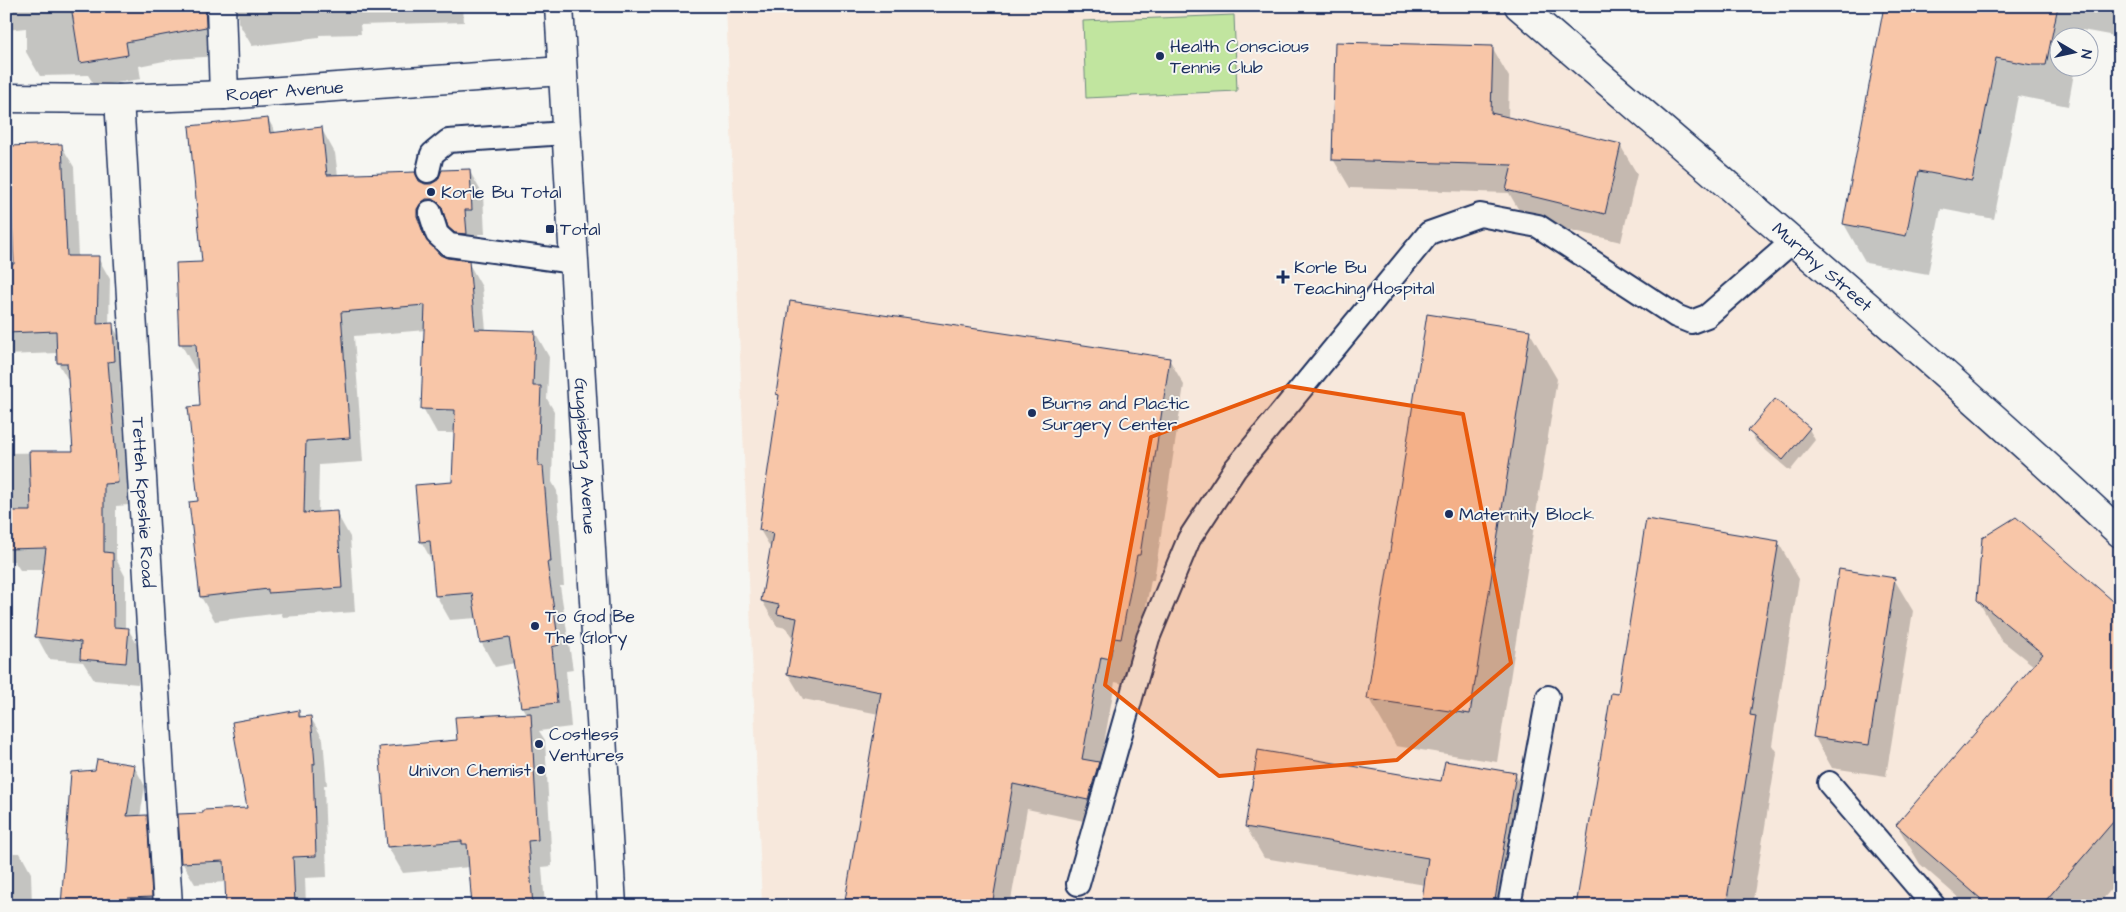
<svg xmlns="http://www.w3.org/2000/svg" width="2126" height="912" font-family="'Architects Daughter',sans-serif">
<rect width="100%" height="100%" fill="#f6f6f2"/>
<filter id="ink" filterUnits="userSpaceOnUse"><feTurbulence type="fractalNoise" baseFrequency=".02" numOctaves="2"/><feDisplacementMap in="SourceGraphic" scale="10" xChannelSelector="R" yChannelSelector="G"/><feConvolveMatrix kernelMatrix="1 2 1 2 8 2 1 2 1" color-interpolation-filters="sRGB"/></filter>
<g filter="url(#ink)">
<!-- built -->
<polygon fill="#f7e8dc" points="726,6 1538,6 2120,548 2120,906 762,906"/>
<!-- green -->
<polygon fill="#c1e59f" stroke="#6e8a7e" points="1234,15 1237,91 1086,98 1083,21"/>
<!-- shadow -->
<g fill="#0003">
<polygon points="6,6 463,6 464,22 360,25 361,34 319,35 319,38 252,46 238,22 238,14 234,14 219,56 174,59 139,66 141,79 95,86 88,75 40,76 26,52 26,28 6,30"/>
<polygon points="1886,6 2118,6 2118,9 2120,10 2120,37 2082,30 2081,38 2058,38 2058,68 2075,68 2068,106 2018,96 1994,219 1941,209 1928,274 1866,263 1844,224"/>
<polygon points="1492,48 1509,77 1508,118 1620,145 1637,174 1621,242 1524,219 1509,193 1350,188 1333,159"/>
<polygon points="2120,62 2120,70 2117,65"/>
<polygon points="268,119 276,133 321,128 335,153 338,176 415,173 420,183 432,185 469,170 483,195 485,234 478,234 480,258 464,251 449,223 441,224 430,235 434,250 440,256 447,259 468,262 482,287 486,330 535,332 549,357 547,399 554,411 552,482 557,491 564,586 560,586 573,670 566,671 571,727 539,731 545,740 552,866 542,867 545,906 473,906 470,867 403,873 388,847 458,742 526,714 522,707 515,663 495,667 481,642 477,618 450,620 436,595 433,563 421,541 453,483 455,433 437,433 423,408 426,330 354,336 363,462 319,465 318,514 336,512 350,537 355,612 283,617 281,613 215,621 201,597 199,502 201,407 199,368 195,369 181,344 177,264 204,263"/>
<polygon points="61,145 74,167 78,257 98,258 110,279 109,325 112,325 125,347 126,383 120,383 129,505 116,506 116,559 125,576 125,629 128,629 141,651 138,684 94,680 83,662 49,659 37,637 45,570 20,570 14,561 6,561 6,453 74,452 70,383 58,363 58,353 6,355 6,265 15,265"/>
<polygon points="1529,331 1557,379 1497,762 1396,746 1369,699"/>
<polygon points="1169,359 1184,385 1154,580 1151,580 1135,664 1128,663 1124,684 1115,682 1100,766 1113,789 1103,825 1027,809 1010,906 845,906 879,714 803,699 788,674 794,640 786,628 777,626 762,601 772,550 760,530 780,398 777,394"/>
<polygon points="1809,429 1815,440 1790,471 1756,442 1750,431"/>
<polygon points="1778,542 1799,579 1772,745 1777,753 1752,906 1577,906 1619,695"/>
<polygon points="1894,579 1913,611 1886,776 1832,768 1814,736"/>
<polygon points="1978,600 2120,608 2120,879 2097,906 1968,906 1920,864 1897,825 2034,666 2000,639"/>
<polygon points="298,711 303,718 311,718 323,739 327,785 324,785 327,877 305,878 306,906 227,906 226,882 195,884 182,862 249,810"/>
<polygon points="134,766 145,786 140,817 146,816 157,836 161,906 62,906"/>
<polygon points="1515,774 1533,805 1516,906 1422,906 1425,885 1264,858 1246,827 1442,782"/>
<polygon points="6,853 20,853 31,873 32,906 6,906"/>
</g>
<!-- building -->
<g fill="#f8c6a8" stroke="#1b2f5e">
<polygon points="71,6 205,6 206,27 126,42 128,55 80,63"/>
<polygon points="1884,6 2058,6 2046,65 2032,65 1996,58 1972,181 1919,171 1906,236 1843,224"/>
<polygon points="1335,42 1493,46 1491,113 1621,144 1605,214 1506,190 1512,165 1332,160"/>
<polygon points="268,118 270,133 322,127 327,175 415,172 419,181 425,184 431,184 438,180 442,170 470,169 472,210 465,210 467,234 455,233 448,227 442,208 439,203 433,199 426,199 421,203 417,209 417,216 425,238 440,255 447,258 469,261 475,329 535,331 533,386 541,386 538,466 543,466 551,562 547,562 559,645 552,647 557,703 521,707 509,638 480,643 472,593 435,596 430,541 420,542 415,485 452,482 455,410 421,409 425,305 341,312 350,438 306,441 304,513 337,511 342,588 268,593 268,589 200,597 189,502 198,501 188,407 200,406 196,344 179,344 176,263 202,262 189,126"/>
<polygon points="62,144 67,256 99,256 97,324 113,323 115,361 108,362 118,483 104,484 104,552 113,553 114,627 129,628 126,663 80,659 81,642 35,637 46,548 6,549 6,511 31,511 29,451 73,451 67,363 57,363 56,331 6,333 6,264 14,264 9,146"/>
<polygon points="790,301 1170,358 1140,555 1137,555 1121,639 1114,638 1110,659 1101,657 1082,759 1099,762 1088,800 1013,784 992,906 844,906 881,692 787,674 797,618 777,614 779,605 761,601 773,533 759,530 779,395 776,394"/>
<polygon points="1427,314 1530,330 1470,714 1367,699"/>
<polygon points="1775,399 1810,428 1783,460 1748,431"/>
<polygon points="2016,517 2120,607 2120,814 2041,906 1989,906 1896,825 2043,654 1977,600 1982,538"/>
<polygon points="1646,519 1779,541 1750,715 1756,716 1726,906 1576,906 1611,693 1618,694"/>
<polygon points="1839,569 1895,578 1869,745 1813,737"/>
<polygon points="299,710 299,717 311,716 315,764 313,764 316,856 293,857 295,906 226,906 224,861 181,863 178,814 203,813 203,810 247,808 232,722"/>
<polygon points="531,713 538,840 528,841 533,906 472,906 467,844 462,844 462,841 387,847 379,747 457,740 455,717"/>
<polygon points="1258,750 1441,781 1445,761 1516,773 1494,906 1421,906 1428,858 1245,827"/>
<polygon points="97,759 135,765 127,816 147,815 152,897 128,898 129,906 61,906 71,772 95,770"/>
</g>
<g fill="none" stroke-linecap="round" stroke-linejoin="round">
<defs>
<g id="service">
<polyline points="428,171 432,154 448,141 566,133"/>
<polyline points="430,212 437,234 449,245 573,262"/>
<polyline points="1829,783 1934,906"/>
<polyline points="1078,884 1148,638 1189,539 1235,469 1429,233 1480,215 1538,226 1676,316 1691,322 1707,316 1792,242"/>
<polyline points="1509,906 1548,697"/>
</g>
<g id="minor">
<polyline points="221,6 224,95"/>
<path id="s1" d="M1519,6C1721,180 1925,351 2120,533"/>
<path id="s2" d="M6,98L119,99L224,95L562,71"/>
<path id="s3" d="M119,99L168,906"/>
</g>
<g id="secondary">
<path id="s4" d="M559,6L612,906"/>
</g>
</defs>
<!-- service casing -->
<use href="#service" stroke="#1b2f5e" stroke-width="26"/>
<!-- minor casing -->
<use href="#minor" stroke="#1b2f5e" stroke-width="31"/>
<!-- secondary casing -->
<use href="#secondary" stroke="#1b2f5e" stroke-width="31"/>
<!-- service -->
<use href="#service" stroke="#f6f6f2" stroke-width="22"/>
<!-- minor -->
<use href="#minor" stroke="#f6f6f2" stroke-width="28"/>
<!-- secondary -->
<use href="#secondary" stroke="#f6f6f2" stroke-width="28"/>
</g>
</g>
<!-- marked area -->
<path fill="#e8590c" fill-opacity="0.2" stroke="#e8590c" stroke-width="4" stroke-linejoin="round" d="M1288,386L1463,414L1511,663L1397,760L1219,776L1105,685L1151,437Z"/>
<!-- markers -->
<g fill="#1b2f5e" stroke="#f6f6f2" stroke-width="2">
<circle cx="1160" cy="56" r="5"/>
<circle cx="431" cy="192" r="5"/>
<rect x="545" y="224" width="10" height="10" rx="2.5"/>
<path d="M1280.5 269.5h5v5h5v5h-5v5h-5v-5h-5v-5h5z"/>
<circle cx="1032" cy="413" r="5"/>
<circle cx="1449" cy="514" r="5"/>
<circle cx="535" cy="626" r="5"/>
<circle cx="539" cy="744" r="5"/>
<circle cx="541" cy="770" r="5"/>
</g>
<g text-anchor="middle" stroke-width="4" stroke-linejoin="round" paint-order="stroke">
<!-- poi labels -->
<g font-size="18" fill="#1b2f5e" stroke="#f6f6f2" text-anchor="start">
<text x="1170" y="52">Health Conscious<tspan x="1170" dy="21">Tennis Club</tspan></text>
<text x="441" y="198">Korle Bu Total</text>
<text x="560" y="235">Total</text>
<text x="1294" y="273">Korle Bu<tspan x="1294" dy="21">Teaching Hospital</tspan></text>
<text x="1042" y="409">Burns and Plactic<tspan x="1042" dy="21">Surgery Center</tspan></text>
<text x="1459" y="520">Maternity Block</text>
<text x="545" y="622">To God Be<tspan x="545" dy="21">The Glory</tspan></text>
<text x="549" y="740">Costless<tspan x="549" dy="21">Ventures</tspan></text>
<text x="531" y="776" text-anchor="end">Univon Chemist</text>
</g>
<!-- street labels -->
<g font-size="18" fill="#1b2f5e" stroke="#f6f6f2">
<text dy="6" stroke="none"><textPath href="#s2" startOffset="279">Roger Avenue</textPath></text>
<text dy="6" stroke="none"><textPath href="#s1" startOffset="400">Murphy Street</textPath></text>
<text dy="6" stroke="none"><textPath href="#s4" startOffset="451">Guggisberg Avenue</textPath></text>
<text dy="6" stroke="none"><textPath href="#s3" startOffset="404">Tetteh Kpeshie Road</textPath></text>
</g>
</g>
<!-- margin -->
<rect width="2126" height="912" fill="none" stroke="#f6f6f2" stroke-width="25"/>
<rect x="12" y="12" width="2101" height="887" fill="none" stroke="#1b2f5e" stroke-width="2" filter="url(#ink)"/>
<!-- north arrow -->
<g transform="translate(2074 52) rotate(99)"><circle r="24" fill="#f6f6f2" stroke="#9ea6b7"/>
<path d="M0-4L9 19L0 12L-9 19Z" fill="#1b2f5e"/>
<text y="-8" font-size="14" font-weight="bold" text-anchor="middle" fill="#1b2f5e">N</text>
</g>
</svg>
